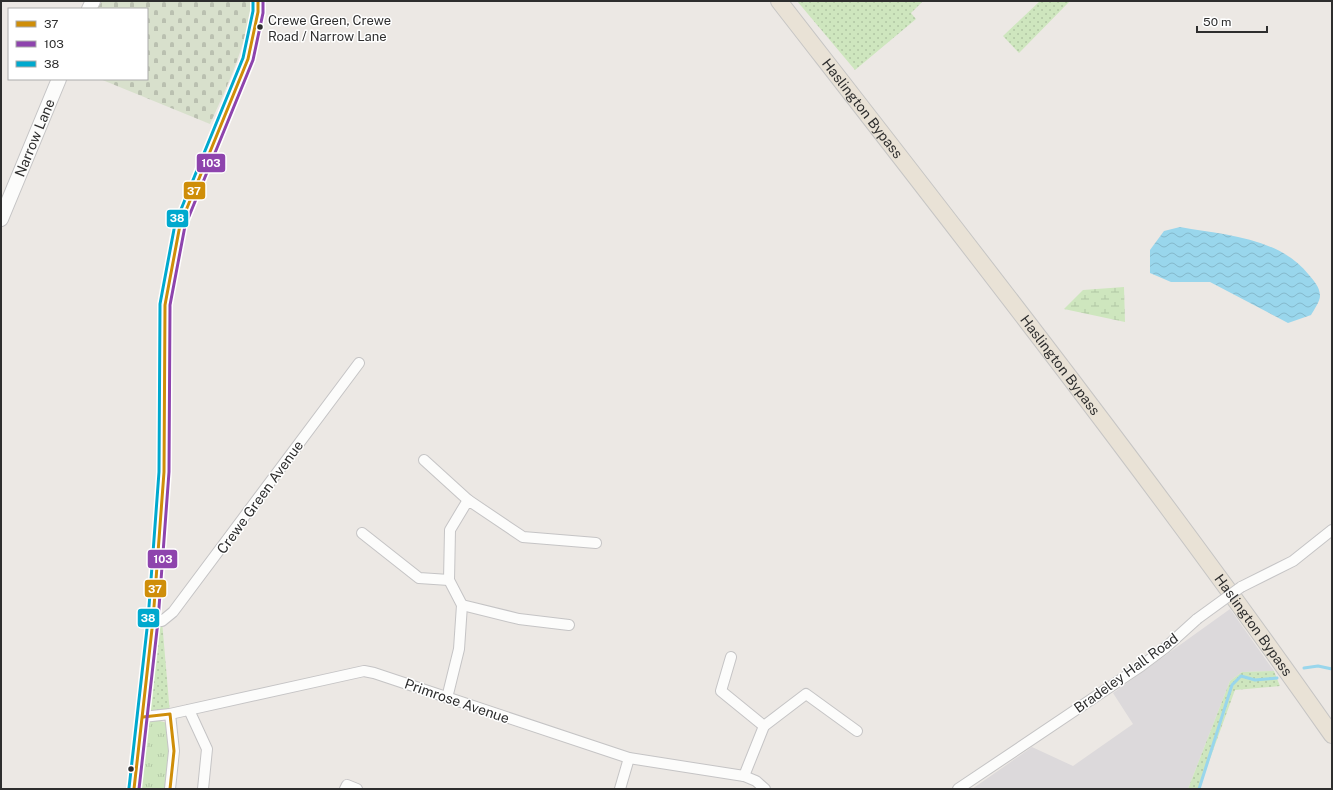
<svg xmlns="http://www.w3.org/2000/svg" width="1333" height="790" font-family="'Public Sans',sans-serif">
<defs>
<pattern id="grass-dots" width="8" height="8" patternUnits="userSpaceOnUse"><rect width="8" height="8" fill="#cee6be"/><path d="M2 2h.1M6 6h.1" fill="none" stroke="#b1c6a4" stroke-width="1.8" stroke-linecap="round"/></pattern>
<pattern id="wetland-marsh" width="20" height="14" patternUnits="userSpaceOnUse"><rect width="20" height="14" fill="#cee6be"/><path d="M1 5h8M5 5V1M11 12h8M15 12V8" fill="none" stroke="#b1c6a4"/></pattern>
<pattern id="cemetery-stones" width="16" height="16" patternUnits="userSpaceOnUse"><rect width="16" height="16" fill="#d8e0cc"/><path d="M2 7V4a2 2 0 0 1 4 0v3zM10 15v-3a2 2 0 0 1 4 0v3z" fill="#bac0b0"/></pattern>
<pattern id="park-tufts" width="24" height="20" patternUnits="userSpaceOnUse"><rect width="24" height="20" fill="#cee6be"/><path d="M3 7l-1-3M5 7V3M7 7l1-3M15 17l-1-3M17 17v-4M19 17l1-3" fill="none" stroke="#b1c6a4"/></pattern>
<pattern id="water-waves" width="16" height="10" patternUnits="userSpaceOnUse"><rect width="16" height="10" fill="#99d6ec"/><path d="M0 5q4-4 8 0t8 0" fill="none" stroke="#84b8cb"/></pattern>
</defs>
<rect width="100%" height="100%" fill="#ece8e4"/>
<!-- industrial -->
<polygon fill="#dcd9db" points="1230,609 1274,671 1242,672 1230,681 1188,789 972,789 1032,747 1073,766 1133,724 1113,693"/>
<!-- grass -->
<g fill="url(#grass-dots)">
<polygon points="797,1 923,1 911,13 916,19 855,70"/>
<polygon points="1040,1 1070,1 1019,53 1003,36"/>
<polygon points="153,620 162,621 170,714 143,717"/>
<polygon points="1274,671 1280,686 1235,690 1199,789 1188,789 1230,681 1242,672"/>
</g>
<!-- wetland -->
<polygon fill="url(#wetland-marsh)" points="1124,287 1125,322 1064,309 1083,290"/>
<!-- cemetery -->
<path fill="url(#cemetery-stones)" d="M102,1H252C247,44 228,85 210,124L100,79H147V9H97Z"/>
<!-- park -->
<polygon fill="url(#park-tufts)" points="143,717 168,723 170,789 134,789"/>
<!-- water -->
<path fill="url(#water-waves)" d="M1180,227C1224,235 1279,237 1309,275C1314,281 1320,287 1320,296C1320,301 1314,310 1311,315L1288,323L1210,282H1171L1150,273V250L1164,231Z"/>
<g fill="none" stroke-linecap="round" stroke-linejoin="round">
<!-- stream -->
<g stroke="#99d6ec" stroke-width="3">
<polyline points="1304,668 1318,666 1332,669"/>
<polyline points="1199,789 1232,685 1241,676 1255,680 1277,678"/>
</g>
<defs>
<g id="minor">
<polyline points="424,460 468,500"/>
<polyline points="362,533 419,578 449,580"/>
<polyline points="1241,587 1293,561 1332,530"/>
<polyline points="462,605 519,619 569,625"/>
<polyline points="153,620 162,621 173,612 359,363"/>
<polyline points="731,657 721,691 764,726"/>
<polyline points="447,698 459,649 462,605 449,580 450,530 468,500 523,537 596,543"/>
<polyline points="189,710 207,749 203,789"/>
<polyline points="143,717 170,714 364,671 374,673 629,758 744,776 756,781 765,789"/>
<polyline points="744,776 764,726 806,694 857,731"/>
<polyline points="170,789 174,751 170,714"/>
<polyline points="345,789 347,785 357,789"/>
<polyline points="620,789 629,758"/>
<polyline points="958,789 1141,666 1165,648 1197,619"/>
</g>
<polyline id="tertiary" points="134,789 153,620 164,472 165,305 180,225 248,59 258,12 258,1"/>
<g id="secondary">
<polyline points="89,9 93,1"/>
<path id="s1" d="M1,219L59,79"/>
</g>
<g id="trunk">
<path id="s2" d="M779,1C967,243 1156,484 1332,735"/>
</g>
</defs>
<!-- minor casing -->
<use href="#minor" stroke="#c5c4c5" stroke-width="12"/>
<!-- tertiary casing -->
<use href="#tertiary" stroke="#c5c4c5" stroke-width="14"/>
<!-- secondary casing -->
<use href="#secondary" stroke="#c5c4c5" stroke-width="16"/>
<!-- trunk casing -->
<use href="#trunk" stroke="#c6c5c4" stroke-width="18"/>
<!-- minor -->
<use href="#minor" stroke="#fcfcfb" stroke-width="10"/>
<!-- tertiary -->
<use href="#tertiary" stroke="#fcfcfb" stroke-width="12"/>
<!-- secondary -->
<use href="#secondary" stroke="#fcfcfb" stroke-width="14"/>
<!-- trunk -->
<use href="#trunk" stroke="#e9e2d6" stroke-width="16"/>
<defs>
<polyline id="minor-bridge" points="1197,619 1241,587"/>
</defs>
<!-- minor-bridge casing -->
<use href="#minor-bridge" stroke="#c5c4c5" stroke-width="12" stroke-linecap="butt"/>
<!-- minor-bridge -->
<use href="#minor-bridge" stroke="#fcfcfb" stroke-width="10"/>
<defs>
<g id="bus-1">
<polyline points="143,717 170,714 174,751 170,789"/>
<polyline points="134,789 153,620 164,472 165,305 180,225 248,59 258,12 258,1"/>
</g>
<polyline id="bus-2" points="139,789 158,621 169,472 170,305 185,226 253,60 263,13 263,1"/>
<polyline id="bus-3" points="129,788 148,620 159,472 160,304 175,224 243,58 253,11 253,1"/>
</defs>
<!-- bus-1 casing -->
<use href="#bus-1" stroke="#fff" stroke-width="6"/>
<!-- bus-2 casing -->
<use href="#bus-2" stroke="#fff" stroke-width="6"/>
<!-- bus-3 casing -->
<use href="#bus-3" stroke="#fff" stroke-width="6"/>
<!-- bus-1 -->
<use href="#bus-1" stroke="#cf8e09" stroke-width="3"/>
<!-- bus-2 -->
<use href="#bus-2" stroke="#8e44ad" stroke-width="3"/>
<!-- bus-3 -->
<use href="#bus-3" stroke="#00a9ce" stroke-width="3"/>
</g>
<!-- markers -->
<g fill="#2e2e2e" stroke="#fff" stroke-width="1.5">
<circle cx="260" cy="27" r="3.5"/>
<circle cx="131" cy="769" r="3.5"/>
</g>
<g text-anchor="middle" stroke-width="3" stroke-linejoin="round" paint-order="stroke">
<!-- bus labels -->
<g font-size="13" fill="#2e2e2e" stroke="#fff" text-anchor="start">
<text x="268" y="25">Crewe Green, Crewe<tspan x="268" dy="16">Road / Narrow Lane</tspan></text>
</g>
<!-- street labels -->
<g font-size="14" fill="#2e2e2e" stroke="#fff">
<text dy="5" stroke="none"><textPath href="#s2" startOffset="136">Haslington Bypass</textPath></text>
<text dy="5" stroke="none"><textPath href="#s1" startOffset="88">Narrow Lane</textPath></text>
<text dy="5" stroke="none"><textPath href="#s2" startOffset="460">Haslington Bypass</textPath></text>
<text transform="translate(260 497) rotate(-54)" y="5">Crewe Green Avenue</text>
<text dy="5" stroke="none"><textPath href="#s2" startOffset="784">Haslington Bypass</textPath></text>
<text transform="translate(1126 673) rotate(-36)" y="5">Bradeley Hall Road</text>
<text transform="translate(457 701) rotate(19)" y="5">Primrose Avenue</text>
</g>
</g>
<g stroke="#fff" stroke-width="1.5">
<rect x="196" y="153" width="30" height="20" rx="4" fill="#8e44ad"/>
<rect x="183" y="181" width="23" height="19" rx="4" fill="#cf8e09"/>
<rect x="166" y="209" width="23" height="19" rx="4" fill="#00a9ce"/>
<rect x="147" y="549" width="31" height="20" rx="4" fill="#8e44ad"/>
<rect x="144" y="579" width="23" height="19" rx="4" fill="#cf8e09"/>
<rect x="137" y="608" width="23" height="20" rx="4" fill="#00a9ce"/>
</g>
<g font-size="11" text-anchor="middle" font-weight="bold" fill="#fff">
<text x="211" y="167">103</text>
<text x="194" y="195">37</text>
<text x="177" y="222">38</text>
<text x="163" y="563">103</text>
<text x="155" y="593">37</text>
<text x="148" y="622">38</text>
</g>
<!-- border -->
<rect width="1333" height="790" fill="none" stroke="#2e2e2e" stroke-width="4"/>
<!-- legend -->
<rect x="8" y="8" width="140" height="72" fill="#ffffff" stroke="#ababab"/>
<rect x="16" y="21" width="20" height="6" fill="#cf8e09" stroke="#ababab"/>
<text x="44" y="28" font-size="12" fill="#2e2e2e">37</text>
<rect x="16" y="41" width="20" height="6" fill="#8e44ad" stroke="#ababab"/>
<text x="44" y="48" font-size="12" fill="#2e2e2e">103</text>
<rect x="16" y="61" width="20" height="6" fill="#00a9ce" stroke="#ababab"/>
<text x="44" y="68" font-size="12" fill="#2e2e2e">38</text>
<!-- scale -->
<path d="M1197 26v6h70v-6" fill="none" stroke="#2e2e2e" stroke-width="2"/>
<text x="1203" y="26" font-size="12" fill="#2e2e2e" stroke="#ffffff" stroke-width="3" paint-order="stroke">50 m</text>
</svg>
